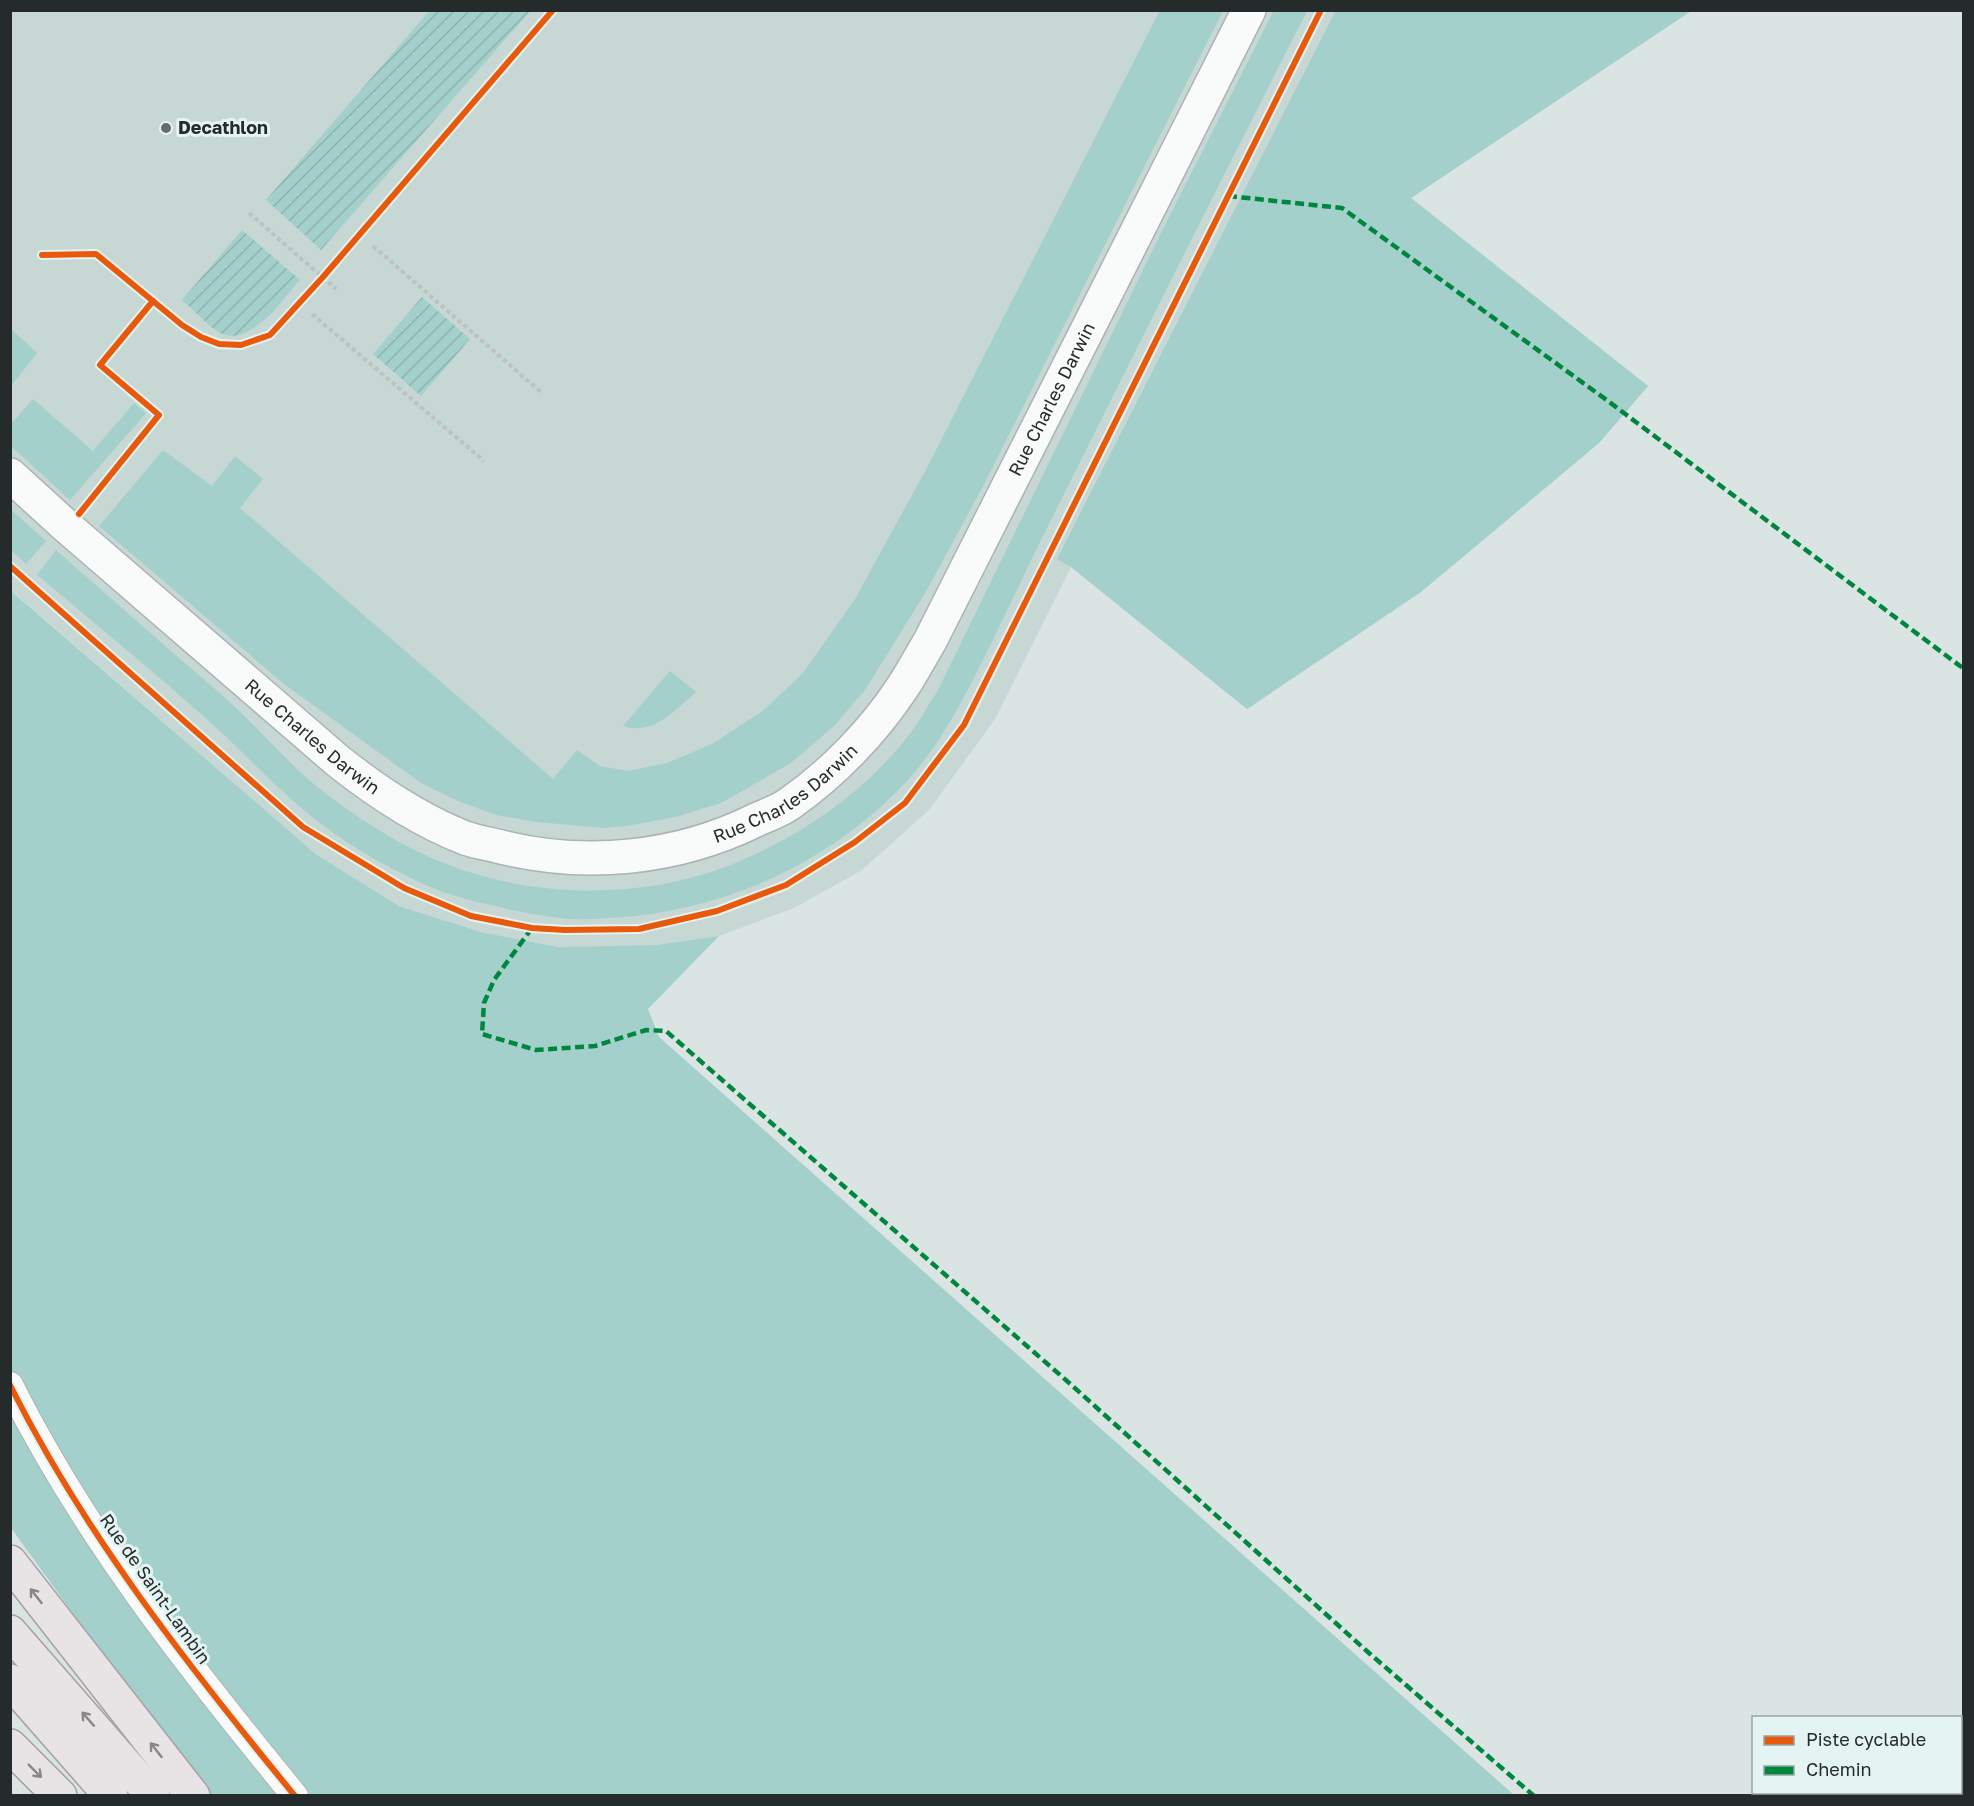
<svg xmlns="http://www.w3.org/2000/svg" width="1974" height="1806" font-family="'Golos Text',sans-serif">
<defs>
<pattern id="garden-furrows" width="10" height="10" patternUnits="userSpaceOnUse" patternTransform="scale(1.5)"><rect width="10" height="10" fill="#a4d0cb"/><path d="M-1 1l2-2M0 10L10 0M9 11l2-2" fill="none" stroke="#8db3ae"/></pattern>
</defs>
<rect width="100%" height="100%" fill="#dae4e2"/>
<!-- built -->
<polygon fill="#c6d7d4" points="10,11 1691,11 1411,198 1648,386 1599,443 1421,592 1247,709 1071,567 995,719 929,810 862,870 794,908 719,936 656,945 558,947 481,932 399,906 317,855 11,590"/>
<!-- green -->
<g fill="#a4d0cb">
<polygon points="1160,10 1223,11 981,490 927,590 865,690 835,725 791,763 721,803 675,817 626,826 602,828 537,822 496,815 458,801 421,783 284,684 99,526 163,450 212,486 235,456 263,479 240,508 553,779 577,750 600,766 628,771 667,763 714,743 764,710 803,673 855,599 929,464"/>
<path d="M1274,10L1307,11C1221,180 1136,350 1051,520C1031,560 1012,600 993,640C967,692 943,743 903,785C826,866 718,913 607,918C594,919 581,920 569,919C547,917 525,913 503,908C472,901 442,894 413,879C385,865 356,850 331,831C287,800 251,759 211,723C154,672 96,624 37,575L56,550C95,584 134,619 173,653C194,671 215,688 234,706C262,732 286,761 315,785C360,821 414,855 469,872C551,898 647,897 728,866C799,838 866,792 912,731C922,718 929,703 938,690L1164,227Z"/>
<polygon points="1336,10 1691,11 1411,198 1648,386 1599,443 1421,592 1247,709 1071,567 1057,559"/>
<polygon points="11,329 37,353 11,386"/>
<polygon points="33,399 93,451 134,403 146,413 70,500 11,446 11,420 13,422"/>
<polygon points="11,510 46,541 26,564 11,550"/>
<polygon points="10,590 317,855 399,906 481,932 558,947 656,945 719,936 648,1009 659,1037 1514,1795 210,1795 166,1742 11,1528"/>
<path d="M670,671L696,692C675,710 653,736 623,726Z"/>
</g>
<!-- garden -->
<g fill="url(#garden-furrows)">
<polygon points="430,10 530,11 321,250 266,200"/>
<path d="M242,230L300,280C283,299 247,352 217,331C205,323 194,310 182,300Z"/>
<polygon points="422,297 470,339 421,396 373,354"/>
</g>
<g fill="none" stroke-linecap="round" stroke-linejoin="round">
<defs>
<path id="service" d="M10,1385C85,1535 189,1667 295,1796"/>
<g id="minor">
<path id="s1" d="M10,475L66,526L338,761C377,792 419,820 465,838C477,842 489,844 501,847C586,868 677,859 756,820C767,815 779,811 789,804C832,774 873,732 902,688C912,673 921,656 930,641L1249,10"/>
</g>
<g id="primary">
<polyline points="10,1562 193,1796"/>
<polyline points="10,1632 153,1796"/>
<polyline points="10,1681 111,1796"/>
<polyline points="10,1746 60,1796"/>
</g>
</defs>
<!-- service casing -->
<use href="#service" stroke="#acb3b2" stroke-width="28"/>
<!-- minor casing -->
<use href="#minor" stroke="#acb3b2" stroke-width="36"/>
<!-- primary casing -->
<use href="#primary" stroke="#a5a0a3" stroke-width="36"/>
<!-- path -->
<g stroke="#bec2c1" stroke-width="4" stroke-dasharray="4.5 3" stroke-linecap="butt">
<polyline points="249,213 336,289"/>
<polyline points="373,246 542,393"/>
<polyline points="312,314 484,461"/>
</g>
<!-- service -->
<use href="#service" stroke="#f9fbfb" stroke-width="26"/>
<!-- minor -->
<use href="#minor" stroke="#f9fbfb" stroke-width="33"/>
<!-- primary -->
<use href="#primary" stroke="#e8e3e5" stroke-width="33"/>
<!-- quiet -->
<g stroke="#00873e" stroke-width="4.5" stroke-dasharray="9 4.5" stroke-linecap="butt">
<polyline points="1228,196 1342,208 1608,401 1964,669"/>
<polyline points="532,928 494,980 484,1003 482,1034 536,1050 595,1046 646,1030 666,1031 1067,1381 1369,1653 1534,1796"/>
</g>
<defs>
<g id="cycleway">
<polyline points="42,255 96,254 182,325 201,337 219,344 241,345 270,335 323,277 553,10"/>
<polyline points="79,514 159,415 100,365 153,301"/>
<polyline points="10,566 303,827 404,888 471,916 532,928 565,930 639,929 717,911 786,885 855,842 905,803 964,725 1321,10"/>
<path d="M10,1385C85,1535 189,1667 295,1796"/>
</g>
</defs>
<!-- cycleway casing -->
<use href="#cycleway" stroke="#e4f4f2" stroke-width="10"/>
<!-- cycleway -->
<use href="#cycleway" stroke="#e8590c" stroke-width="6"/>
</g>
<!-- one-way arrows -->
<defs><path id="oneway-shaft" d="M-6 0H5M1.5-3L5.5 0L1.5 3" fill="none" stroke-width="1.6" stroke-linecap="round" stroke-linejoin="round" transform="scale(1.5)"/></defs>
<g stroke="#868788">
<use href="#oneway-shaft" transform="translate(36 1596) rotate(-128)"/>
<use href="#oneway-shaft" transform="translate(88 1719) rotate(-131)"/>
<use href="#oneway-shaft" transform="translate(156 1750) rotate(-128)"/>
<use href="#oneway-shaft" transform="translate(35 1771) rotate(45)"/>
</g>
<!-- markers -->
<circle fill="#646c6a" stroke="#e4f4f2" stroke-width="2" cx="166" cy="128" r="6"/>
<g text-anchor="middle" stroke-width="6" stroke-linejoin="round" paint-order="stroke">
<!-- poi labels -->
<g font-size="18" font-weight="bold" fill="#252b2a" stroke="#e4f4f2" text-anchor="start">
<text x="178" y="134">Decathlon</text>
</g>
<!-- street labels -->
<g font-size="18" fill="#252b2a" stroke="#e4f4f2">
<text dy="6" stroke="none"><textPath href="#s1" startOffset="1408">Rue Charles Darwin</textPath></text>
<text dy="6" stroke="none"><textPath href="#s1" startOffset="400">Rue Charles Darwin</textPath></text>
<text dy="6" stroke="none"><textPath href="#s1" startOffset="922">Rue Charles Darwin</textPath></text>
<text transform="translate(155 1589) rotate(55)" y="6">Rue de Saint-Lambin</text>
</g>
</g>
<!-- border -->
<rect width="1974" height="1806" fill="none" stroke="#252b2a" stroke-width="24"/>
<!-- legend -->
<rect x="1752" y="1716" width="210" height="78" fill="#e4f4f2" stroke="#98a4a2" stroke-width="1.5"/>
<rect x="1764" y="1736" width="30" height="9" fill="#e8590c" stroke="#98a4a2" stroke-width="1.5"/>
<text x="1806" y="1746" font-size="18" fill="#252b2a">Piste cyclable</text>
<rect x="1764" y="1766" width="30" height="9" fill="#00873e" stroke="#98a4a2" stroke-width="1.5"/>
<text x="1806" y="1776" font-size="18" fill="#252b2a">Chemin</text>
</svg>
